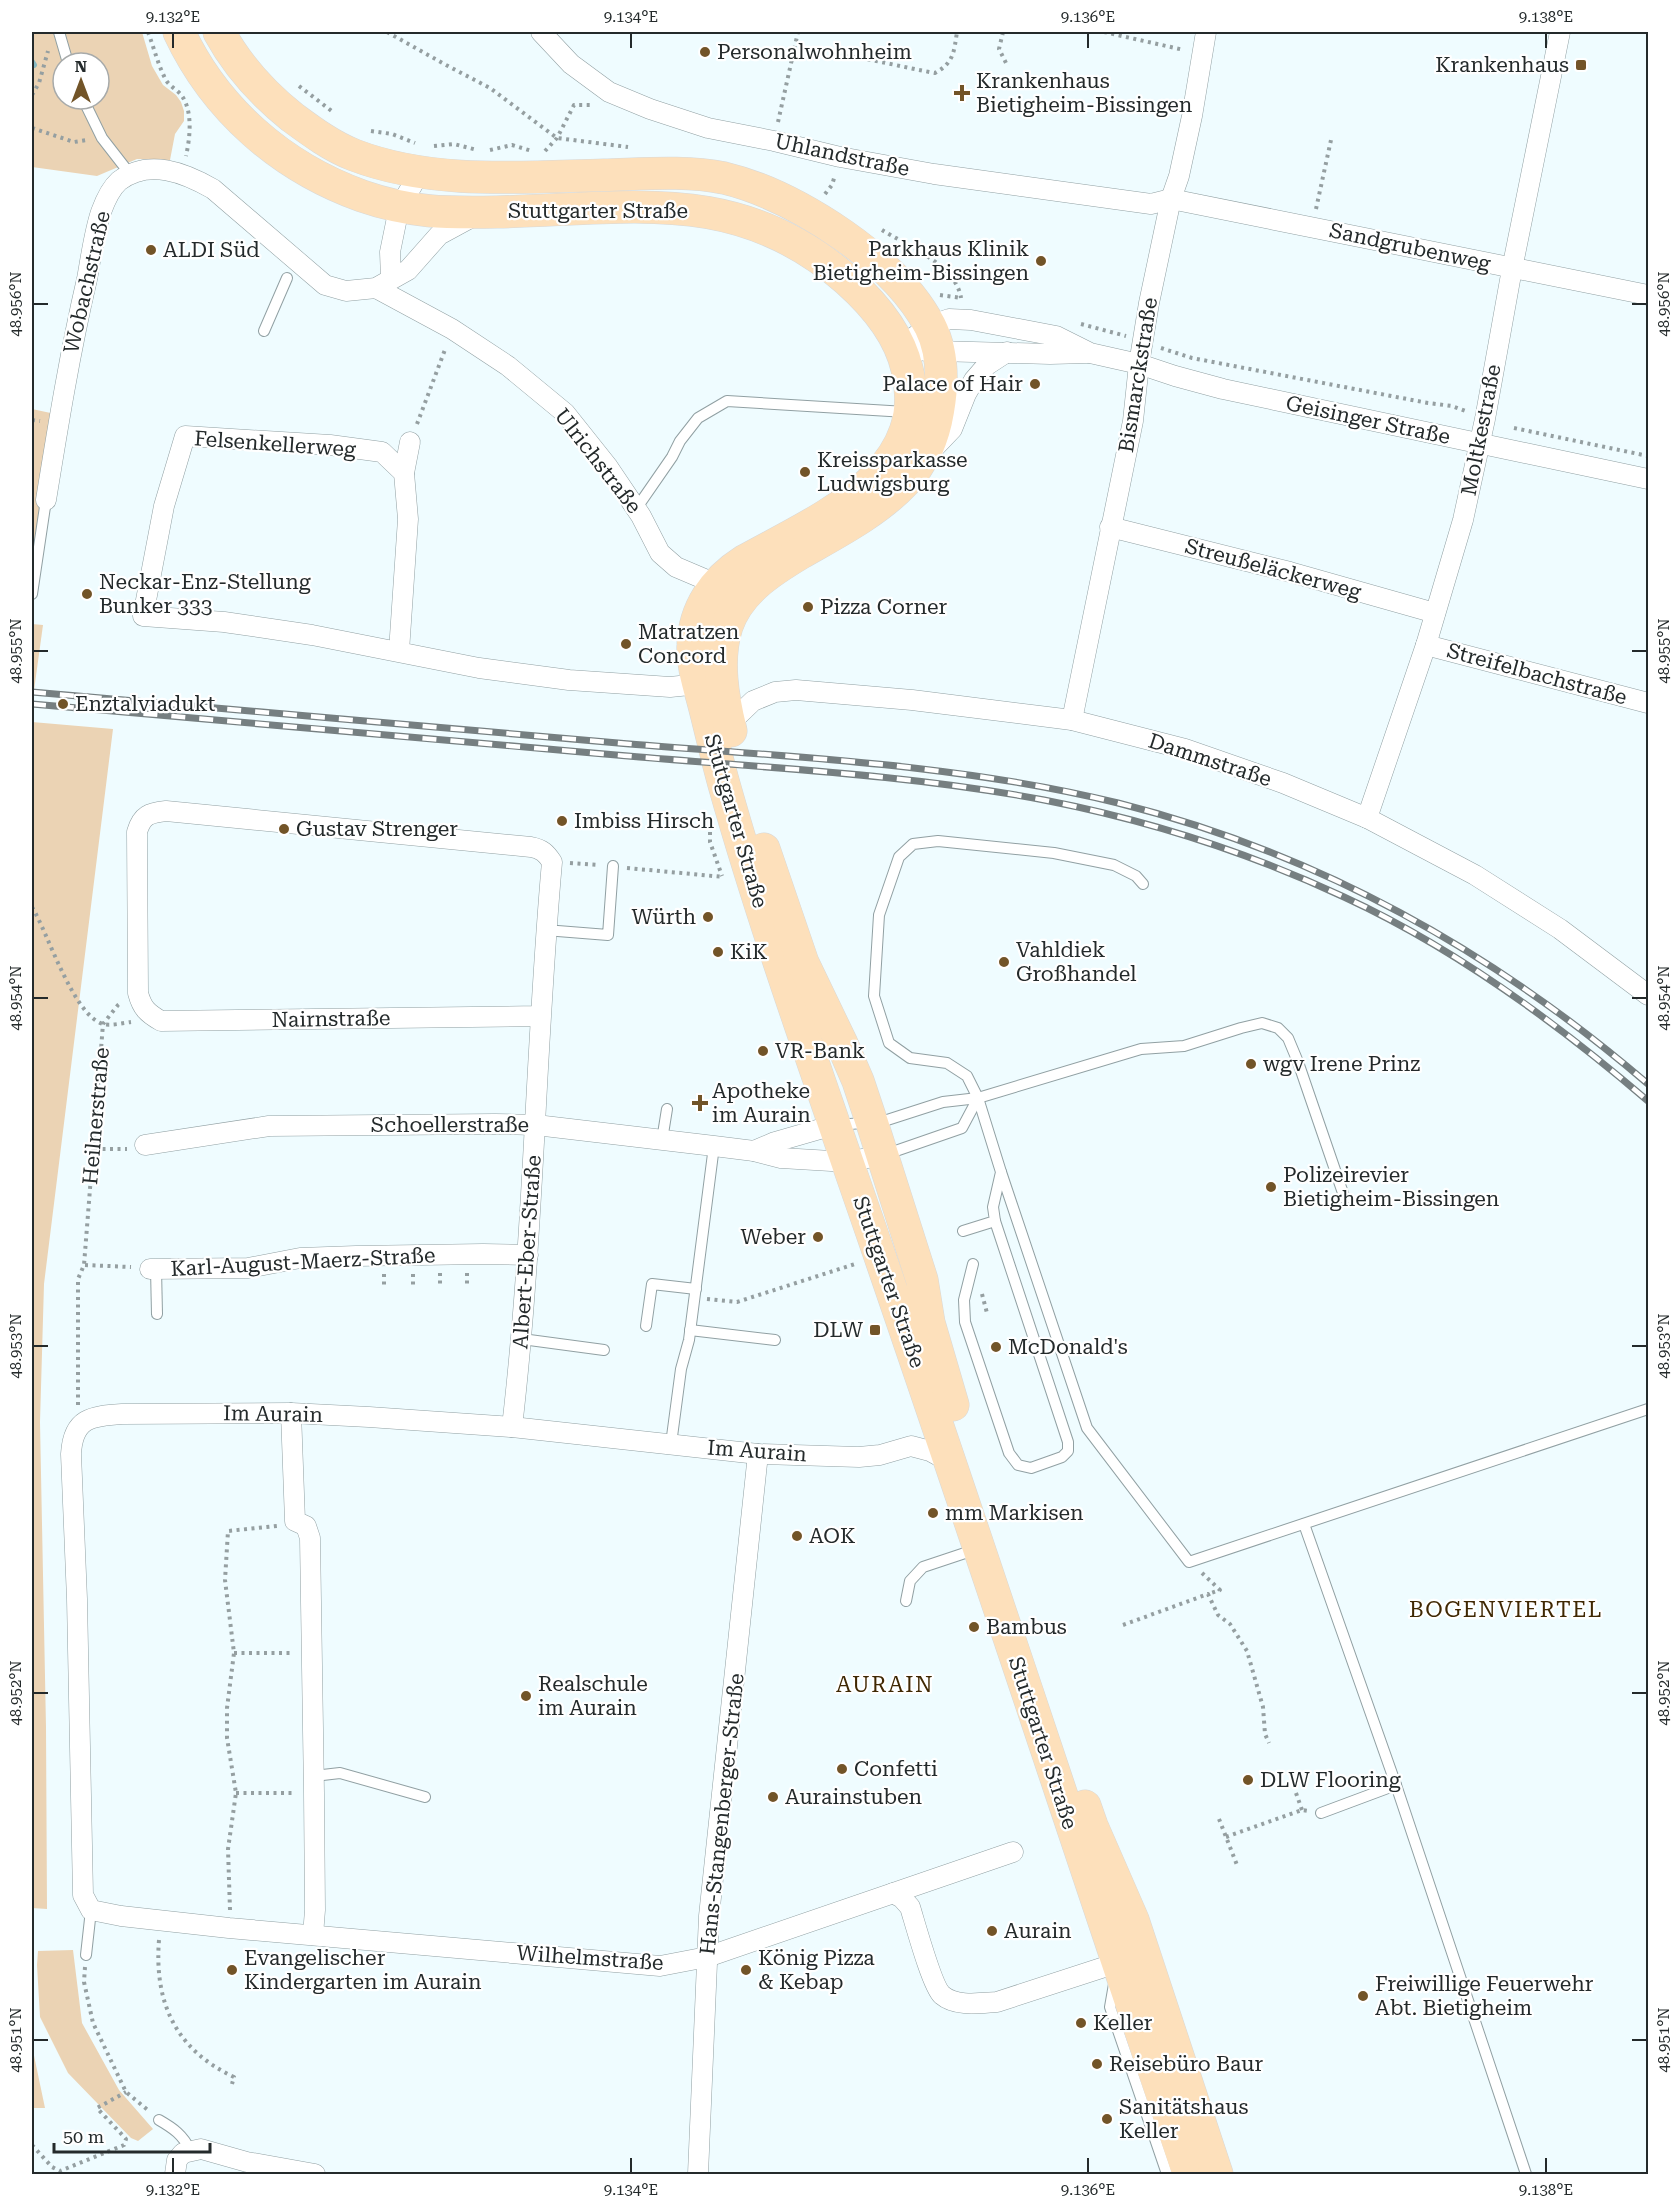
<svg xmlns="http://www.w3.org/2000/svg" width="1680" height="2206" font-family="'Roboto Serif',serif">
<rect width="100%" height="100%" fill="#effcff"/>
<!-- green -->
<g fill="#ebd3b4" fill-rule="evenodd">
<path d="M32,32H142L152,66L163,85L176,95L181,102L184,111V121L175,134L170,160L137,159L97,176L32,167ZM63,63H99V99H63Z"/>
<polygon points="32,409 60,415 32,594"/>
<polygon points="32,624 43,625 32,705"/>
<polygon points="32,722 113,729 44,1284 40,1422 46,1727 47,1909 32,1908"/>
<polygon points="73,1950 82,2023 119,2090 153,2129 138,2141 131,2138 68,2073 40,2017 37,1965 38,1951"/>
<polygon points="32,2046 45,2108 32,2108"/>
</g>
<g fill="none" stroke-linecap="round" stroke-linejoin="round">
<!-- stream -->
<polyline stroke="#88b9c1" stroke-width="6" points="32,62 34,65"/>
<defs>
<g id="service">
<polyline points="59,32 68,63"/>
<polyline points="83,99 102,138 130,174"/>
<polyline points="264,331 287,278"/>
<polyline points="636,509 672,457 680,441 698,418 727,401 906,412"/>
<polyline points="32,594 46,500"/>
<polyline points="545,930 608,935 613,866"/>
<polyline points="839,1125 884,1121 943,1102 978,1098 1141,1049 1184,1046 1241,1028 1262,1023 1278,1028 1288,1038 1298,1062 1345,1199"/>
<polyline points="662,1140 667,1109"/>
<polyline points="884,1155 962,1128 978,1098"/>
<polyline points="1001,1172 1087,1428 1189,1562 1648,1409"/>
<polyline points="963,1231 995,1221 993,1207 1001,1172 978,1098 967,1076 947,1063 910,1058 889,1043 874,996 879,915 899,857 913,844 938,841 1054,853 1114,865 1136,876 1143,884"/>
<polyline points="973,1264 964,1300 965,1322 1009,1453 1018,1465 1031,1468 1062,1457 1068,1451 1068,1442 995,1221"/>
<polyline points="156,1269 157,1314"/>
<polyline points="646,1326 652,1284 696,1289"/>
<polyline points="690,1330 775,1340"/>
<polyline points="522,1339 604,1350"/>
<polyline points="671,1444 681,1369 689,1340 714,1146"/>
<polyline points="1304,1524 1396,1785 1526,2174"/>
<polyline points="906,1601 910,1581 923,1567 977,1549"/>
<polyline points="314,1776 340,1773 425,1797"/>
<polyline points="1321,1813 1396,1785"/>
<polyline points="86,1955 91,1910"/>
<polyline points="1114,1984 1110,2007 1167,2174"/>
<path d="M159,2120C173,2128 183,2135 190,2150"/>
</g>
<g id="minor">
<polyline points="541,32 571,64 609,92 650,109 708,128 774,141 840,157 934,174 1151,204 1171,199 1648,295"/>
<polyline points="391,279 390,252 399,208 420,172"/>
<polyline points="376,288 452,329 508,366 565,413 608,467 641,516 660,553 676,567 716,584"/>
<polyline points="901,350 914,337 930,326 949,319 971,320 1056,336 1090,353 1139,364 1175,376 1223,389 1648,479"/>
<polyline points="901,350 1050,354 1087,353"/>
<polyline points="932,450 952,429 966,394 974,380 987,365 1007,352"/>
<polyline points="404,473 410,442"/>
<path d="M46,500C58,426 70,352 87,279C91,257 94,233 101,212C105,201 110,189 119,181C149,158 185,173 213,189L325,285L346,291L376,288L408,270L439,235L474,216"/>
<polyline points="1110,527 1290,572 1435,613"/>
<polyline points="1426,645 1648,703"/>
<polyline points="399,651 408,519 404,473 382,452 330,445 185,436 164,506 143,616 224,622 312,635 479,668 569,680 670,687 709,683"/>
<polyline points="1072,720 1133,421 1139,364 1149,303 1171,199 1179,176 1192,116 1206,32"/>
<polyline points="729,724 753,701 775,692 796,690 912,700 1072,720 1185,749 1283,783 1367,818 1475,875 1560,929 1648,995"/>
<polyline points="1367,818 1426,645 1463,520 1485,419 1512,269 1560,32"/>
<polyline points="145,1145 269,1126 495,1124 536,1125 714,1146 754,1151 781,1158 848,1162 882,1155"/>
<polyline points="754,1151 775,1142 834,1125"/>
<polyline points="150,1269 248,1268 300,1258 356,1256 483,1254 528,1255"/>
<polyline points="291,1413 295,1521 306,1526 310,1538 314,1793 315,1910 313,1935"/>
<path d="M512,1427C534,1239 535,1050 552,862C546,853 542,849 531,847L166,811C149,813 142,815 137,832L138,993C142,1008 147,1013 161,1021L539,1016"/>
<path d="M950,1462L930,1451L911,1446L880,1455L859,1457L758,1454L512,1427L369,1417L291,1413L122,1414C91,1416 73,1418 71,1454L77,1599L83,1895L91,1910L121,1916L229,1928L660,1966L707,1957L1013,1852"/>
<path d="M893,1893L902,1898L910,1907C915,1923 932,1986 942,1995C956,2007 980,2003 997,2002L1126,1960"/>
<polyline points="175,2174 177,2160 183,2153 201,2149 247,2162 315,2174"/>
<polyline points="698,2174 709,1916 758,1454"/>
</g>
<g id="primary">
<path d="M179,32C215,109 281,167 362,196C411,213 446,213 497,212C628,209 738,184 847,280C874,304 899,333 907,369C933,474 817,520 744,561C714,580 694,609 693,645C692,665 699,686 704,705C711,732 717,760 725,788C761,915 805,1039 848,1164C965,1500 1075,1838 1189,2174"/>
<path d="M219,32C237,65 262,93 292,117C311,131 331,146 354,155C432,185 522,177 604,175C643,174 685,170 724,178C766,188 808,211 843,235C876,258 911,290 930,326C943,352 943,383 938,411C934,436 923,464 905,482C877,512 836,533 801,553C771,571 739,591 727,626C716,660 723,698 731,731"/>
<polyline points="764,849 803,963 842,1044 858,1081 872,1123 922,1280 929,1323 953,1405"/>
<polyline points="1085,1806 1092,1826 1133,1920 1217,2174"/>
</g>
</defs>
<!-- service casing -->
<use href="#service" stroke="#91a0a3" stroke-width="12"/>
<!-- minor casing -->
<use href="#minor" stroke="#91a0a3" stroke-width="21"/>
<!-- primary casing -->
<use href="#primary" stroke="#d8d9d9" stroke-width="33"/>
<!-- path -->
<g stroke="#959fa1" stroke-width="4" stroke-dasharray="3 4.5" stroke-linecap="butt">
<path d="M148,32C154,48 158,65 166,80C170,87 178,90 182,96C193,112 190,138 186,156"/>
<polyline points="387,32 446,65 490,88 557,138 628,147"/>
<polyline points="1003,32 999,49 1006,63"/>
<polyline points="1104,32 1184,50"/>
<path d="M793,56C846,50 884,64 935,73C954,63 954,51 957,32"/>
<polyline points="299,86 333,112"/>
<polyline points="32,95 39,83 48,51"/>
<polyline points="778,122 798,32"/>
<polyline points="32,128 74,142 87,140"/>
<polyline points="371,131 392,134 415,143"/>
<polyline points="434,146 454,144 477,150"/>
<polyline points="490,150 512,145 532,151"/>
<polyline points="545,151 557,138 574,105 593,105"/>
<polyline points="825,194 832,185 835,175"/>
<polyline points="1316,209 1331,140"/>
<path d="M882,230C908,246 956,265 961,298"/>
<polyline points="940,295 962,298"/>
<polyline points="1081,324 1126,336"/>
<polyline points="1161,348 1192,358 1428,403 1452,406 1468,412"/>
<polyline points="32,420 40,421"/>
<polyline points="417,424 446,347"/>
<polyline points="1514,428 1648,456"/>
<polyline points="710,832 710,842 722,876"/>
<polyline points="570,863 599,865"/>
<polyline points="627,868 724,877"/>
<path d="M32,907C48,933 73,1015 103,1024C110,1026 123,1023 131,1022"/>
<polyline points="95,1149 127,1149"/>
<polyline points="85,1265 131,1267"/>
<polyline points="440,1273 440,1285"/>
<polyline points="467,1273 467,1284"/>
<polyline points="384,1274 384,1286"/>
<polyline points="413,1274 413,1285"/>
<polyline points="982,1294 987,1313"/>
<polyline points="707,1299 737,1302 855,1264"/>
<polyline points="78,1405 78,1279 84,1265 103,1024 118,1005 122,1002"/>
<polyline points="1202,1573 1220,1590 1208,1594"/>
<polyline points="1123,1625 1208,1594 1218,1615 1230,1624 1247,1651 1263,1707 1265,1734 1269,1743"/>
<polyline points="234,1653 294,1653"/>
<polyline points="236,1793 295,1793"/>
<polyline points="1296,1793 1302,1810"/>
<polyline points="1219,1819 1237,1865"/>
<polyline points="1226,1837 1302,1810 1308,1811"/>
<polyline points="230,1910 228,1849 236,1793 227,1738 227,1708 234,1653 225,1580 228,1531 277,1526"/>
<path d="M159,1940C154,2003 176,2050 234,2077L232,2084"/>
<polyline points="85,1967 84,1982 93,2023 126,2092 149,2111"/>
<polyline points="32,2145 52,2167 60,2171 124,2145 126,2139 97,2108 126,2092"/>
</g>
<!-- service -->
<use href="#service" stroke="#fff" stroke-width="10"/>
<!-- minor -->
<use href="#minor" stroke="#fff" stroke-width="20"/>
<!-- primary -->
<use href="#primary" stroke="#fde0bb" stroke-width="32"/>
<defs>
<g id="rail">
<path d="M32,692C227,709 423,726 618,743C785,757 955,763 1118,803C1317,853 1493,951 1648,1084"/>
<path d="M32,704C230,721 429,739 628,756C766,768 907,774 1044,800C1147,820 1248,852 1344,897C1455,948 1556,1022 1648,1101"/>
</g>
</defs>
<!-- rail casing -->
<use href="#rail" stroke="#767f81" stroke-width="7"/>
<!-- rail -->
<use href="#rail" stroke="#fff" stroke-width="4.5" stroke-dasharray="14" stroke-linecap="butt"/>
</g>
<!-- ticks -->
<path fill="none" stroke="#242a2b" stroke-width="2" d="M173,33V48M631,33V48M1088,33V48M1546,33V48M33,304H48M1632,304H1647M33,651H48M1632,651H1647M33,998H48M1632,998H1647M33,1346H48M1632,1346H1647M33,1693H48M1632,1693H1647M33,2040H48M1632,2040H1647M173,2158V2173M631,2158V2173M1088,2158V2173M1546,2158V2173"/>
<!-- markers -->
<g fill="#725428" stroke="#fff" stroke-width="2">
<circle cx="705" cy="52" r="6"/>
<rect x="1575" y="59" width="12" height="12" rx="3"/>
<path d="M959 84h6v6h6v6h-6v6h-6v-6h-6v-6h6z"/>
<circle cx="151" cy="250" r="6"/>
<circle cx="1041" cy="261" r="6"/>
<circle cx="1035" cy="384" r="6"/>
<circle cx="805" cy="472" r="6"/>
<circle cx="87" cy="594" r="6"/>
<circle cx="808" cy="607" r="6"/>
<circle cx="626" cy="644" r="6"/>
<circle cx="63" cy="704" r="6"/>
<circle cx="562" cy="821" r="6"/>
<circle cx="284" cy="829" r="6"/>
<circle cx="708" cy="917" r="6"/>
<circle cx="718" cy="952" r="6"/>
<circle cx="1004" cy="962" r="6"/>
<circle cx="763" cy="1051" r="6"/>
<circle cx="1251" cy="1064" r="6"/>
<path d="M697 1094h6v6h6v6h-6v6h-6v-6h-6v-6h6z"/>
<circle cx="1271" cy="1187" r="6"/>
<circle cx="818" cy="1237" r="6"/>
<rect x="869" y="1324" width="12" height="12" rx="3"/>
<circle cx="996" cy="1347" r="6"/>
<circle cx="933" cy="1513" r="6"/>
<circle cx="797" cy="1536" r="6"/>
<circle cx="974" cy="1627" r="6"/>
<circle cx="526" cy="1696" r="6"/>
<circle cx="842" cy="1769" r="6"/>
<circle cx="1248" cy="1780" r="6"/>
<circle cx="773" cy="1797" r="6"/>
<circle cx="992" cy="1931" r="6"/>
<circle cx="232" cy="1970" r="6"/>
<circle cx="746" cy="1970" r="6"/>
<circle cx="1363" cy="1996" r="6"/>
<circle cx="1081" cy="2023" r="6"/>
<circle cx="1097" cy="2064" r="6"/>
<circle cx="1107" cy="2119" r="6"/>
</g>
<g text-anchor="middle" stroke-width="4.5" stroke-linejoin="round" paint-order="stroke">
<!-- poi labels -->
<g font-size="21" fill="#242a2b" stroke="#fff" text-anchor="start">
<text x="717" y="59">Personalwohnheim</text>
<text x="1569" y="72" text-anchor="end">Krankenhaus</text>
<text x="976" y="88">Krankenhaus<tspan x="976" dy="24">Bietigheim-Bissingen</tspan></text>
<text x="1029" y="256" text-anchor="end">Parkhaus Klinik<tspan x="1029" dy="24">Bietigheim-Bissingen</tspan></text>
<text x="163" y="257">ALDI Süd</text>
<text x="1023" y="391" text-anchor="end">Palace of Hair</text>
<text x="817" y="467">Kreissparkasse<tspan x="817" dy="24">Ludwigsburg</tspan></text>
<text x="99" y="589">Neckar-Enz-Stellung<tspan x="99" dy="24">Bunker 333</tspan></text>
<text x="820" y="614">Pizza Corner</text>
<text x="638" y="639">Matratzen<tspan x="638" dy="24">Concord</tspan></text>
<text x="75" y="711">Enztalviadukt</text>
<text x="574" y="828">Imbiss Hirsch</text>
<text x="296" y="836">Gustav Strenger</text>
<text x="696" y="924" text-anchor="end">Würth</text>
<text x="1016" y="957">Vahldiek<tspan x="1016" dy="24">Großhandel</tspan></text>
<text x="730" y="959">KiK</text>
<text x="775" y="1058">VR-Bank</text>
<text x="1263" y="1071">wgv Irene Prinz</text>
<text x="712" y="1098">Apotheke<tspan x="712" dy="24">im Aurain</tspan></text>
<text x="1283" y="1182">Polizeirevier<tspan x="1283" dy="24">Bietigheim-Bissingen</tspan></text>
<text x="806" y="1244" text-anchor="end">Weber</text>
<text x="863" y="1337" text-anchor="end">DLW</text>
<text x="1008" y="1354">McDonald's</text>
<text x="945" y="1520">mm Markisen</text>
<text x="809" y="1543">AOK</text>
<text x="986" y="1634">Bambus</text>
<text x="538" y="1691">Realschule<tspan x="538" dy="24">im Aurain</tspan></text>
<text x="854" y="1776">Confetti</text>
<text x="1260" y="1787">DLW Flooring</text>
<text x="785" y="1804">Aurainstuben</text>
<text x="1004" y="1938">Aurain</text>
<text x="244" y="1965">Evangelischer<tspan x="244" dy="24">Kindergarten im Aurain</tspan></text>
<text x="758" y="1965">König Pizza<tspan x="758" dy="24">&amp; Kebap</tspan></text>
<text x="1375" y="1991">Freiwillige Feuerwehr<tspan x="1375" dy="24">Abt. Bietigheim</tspan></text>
<text x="1093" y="2030">Keller</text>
<text x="1109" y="2071">Reisebüro Baur</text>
<text x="1119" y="2114">Sanitätshaus<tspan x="1119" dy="24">Keller</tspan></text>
</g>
<!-- street labels -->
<g font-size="21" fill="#242a2b" stroke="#fff">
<text transform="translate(842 155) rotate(12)" y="7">Uhlandstraße</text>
<text x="598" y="218">Stuttgarter Straße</text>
<text transform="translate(1410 247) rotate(12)" y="7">Sandgrubenweg</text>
<text transform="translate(87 282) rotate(-77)" y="7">Wobachstraße</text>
<text transform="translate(1138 375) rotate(-81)" y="7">Bismarckstraße</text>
<text transform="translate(1368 420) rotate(12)" y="7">Geisinger Straße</text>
<text transform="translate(1481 430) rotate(-79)" y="7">Moltkestraße</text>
<text transform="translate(275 444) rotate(4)" y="7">Felsenkellerweg</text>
<text transform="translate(598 461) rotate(52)" y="7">Ulrichstraße</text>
<text transform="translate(1273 569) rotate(15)" y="7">Streußeläckerweg</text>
<text transform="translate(1537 674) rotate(15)" y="7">Streifelbachstraße</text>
<text transform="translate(1210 760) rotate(18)" y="7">Dammstraße</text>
<text transform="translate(736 821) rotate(74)" y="7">Stuttgarter Straße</text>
<text transform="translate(331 1019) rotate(-1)" y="7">Nairnstraße</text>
<text transform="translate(96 1116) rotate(-85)" y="7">Heilnerstraße</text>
<text x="450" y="1132">Schoellerstraße</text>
<text transform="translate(527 1252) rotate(-86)" y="7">Albert-Eber-Straße</text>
<text transform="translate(303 1262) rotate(-3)" y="7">Karl-August-Maerz-Straße</text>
<text transform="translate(889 1282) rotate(71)" y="7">Stuttgarter Straße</text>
<text transform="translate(273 1414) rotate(1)" y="7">Im Aurain</text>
<text transform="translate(757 1451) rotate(4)" y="7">Im Aurain</text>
<text transform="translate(1043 1743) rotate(72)" y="7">Stuttgarter Straße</text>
<text transform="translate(722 1814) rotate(-84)" y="7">Hans-Stangenberger-Straße</text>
<text transform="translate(590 1958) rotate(4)" y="7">Wilhelmstraße</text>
</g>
<!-- neighbourhood labels -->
<g font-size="22" letter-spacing="1.5" fill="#3f2803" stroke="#fff">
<text x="1506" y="1617">BOGENVIERTEL</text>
<text x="885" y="1692">AURAIN</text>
</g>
</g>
<!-- border -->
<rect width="1680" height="2206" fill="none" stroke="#ffffff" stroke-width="66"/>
<!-- north arrow -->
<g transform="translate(81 81)"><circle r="28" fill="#ffffff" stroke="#a7aaaa" stroke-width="1.5"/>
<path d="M0-4.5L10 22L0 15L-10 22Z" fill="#725428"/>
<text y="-9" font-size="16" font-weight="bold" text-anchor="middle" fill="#242a2b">N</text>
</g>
<!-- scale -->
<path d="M54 2143v9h156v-9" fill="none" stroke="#242a2b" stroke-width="3"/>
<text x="63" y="2143" font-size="18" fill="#242a2b" stroke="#ffffff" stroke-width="4.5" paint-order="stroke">50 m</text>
<rect x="33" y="33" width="1614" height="2140" fill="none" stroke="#242a2b" stroke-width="2"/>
<g font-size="15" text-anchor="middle" fill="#242a2b">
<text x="173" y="22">9.132°E</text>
<text x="631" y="22">9.134°E</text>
<text x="1088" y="22">9.136°E</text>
<text x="1546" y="22">9.138°E</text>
<text transform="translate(16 304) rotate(-90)" y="5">48.956°N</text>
<text transform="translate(1664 304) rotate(-90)" y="5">48.956°N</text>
<text transform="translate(16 651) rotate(-90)" y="5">48.955°N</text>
<text transform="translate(1664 651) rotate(-90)" y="5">48.955°N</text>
<text transform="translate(16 998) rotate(-90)" y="5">48.954°N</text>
<text transform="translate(1664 998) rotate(-90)" y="5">48.954°N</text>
<text transform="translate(16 1346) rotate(-90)" y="5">48.953°N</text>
<text transform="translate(1664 1346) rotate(-90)" y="5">48.953°N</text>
<text transform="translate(16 1693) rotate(-90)" y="5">48.952°N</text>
<text transform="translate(1664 1693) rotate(-90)" y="5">48.952°N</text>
<text transform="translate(16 2040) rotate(-90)" y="5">48.951°N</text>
<text transform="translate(1664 2040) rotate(-90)" y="5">48.951°N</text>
<text x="173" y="2195">9.132°E</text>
<text x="631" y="2195">9.134°E</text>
<text x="1088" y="2195">9.136°E</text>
<text x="1546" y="2195">9.138°E</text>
</g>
</svg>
